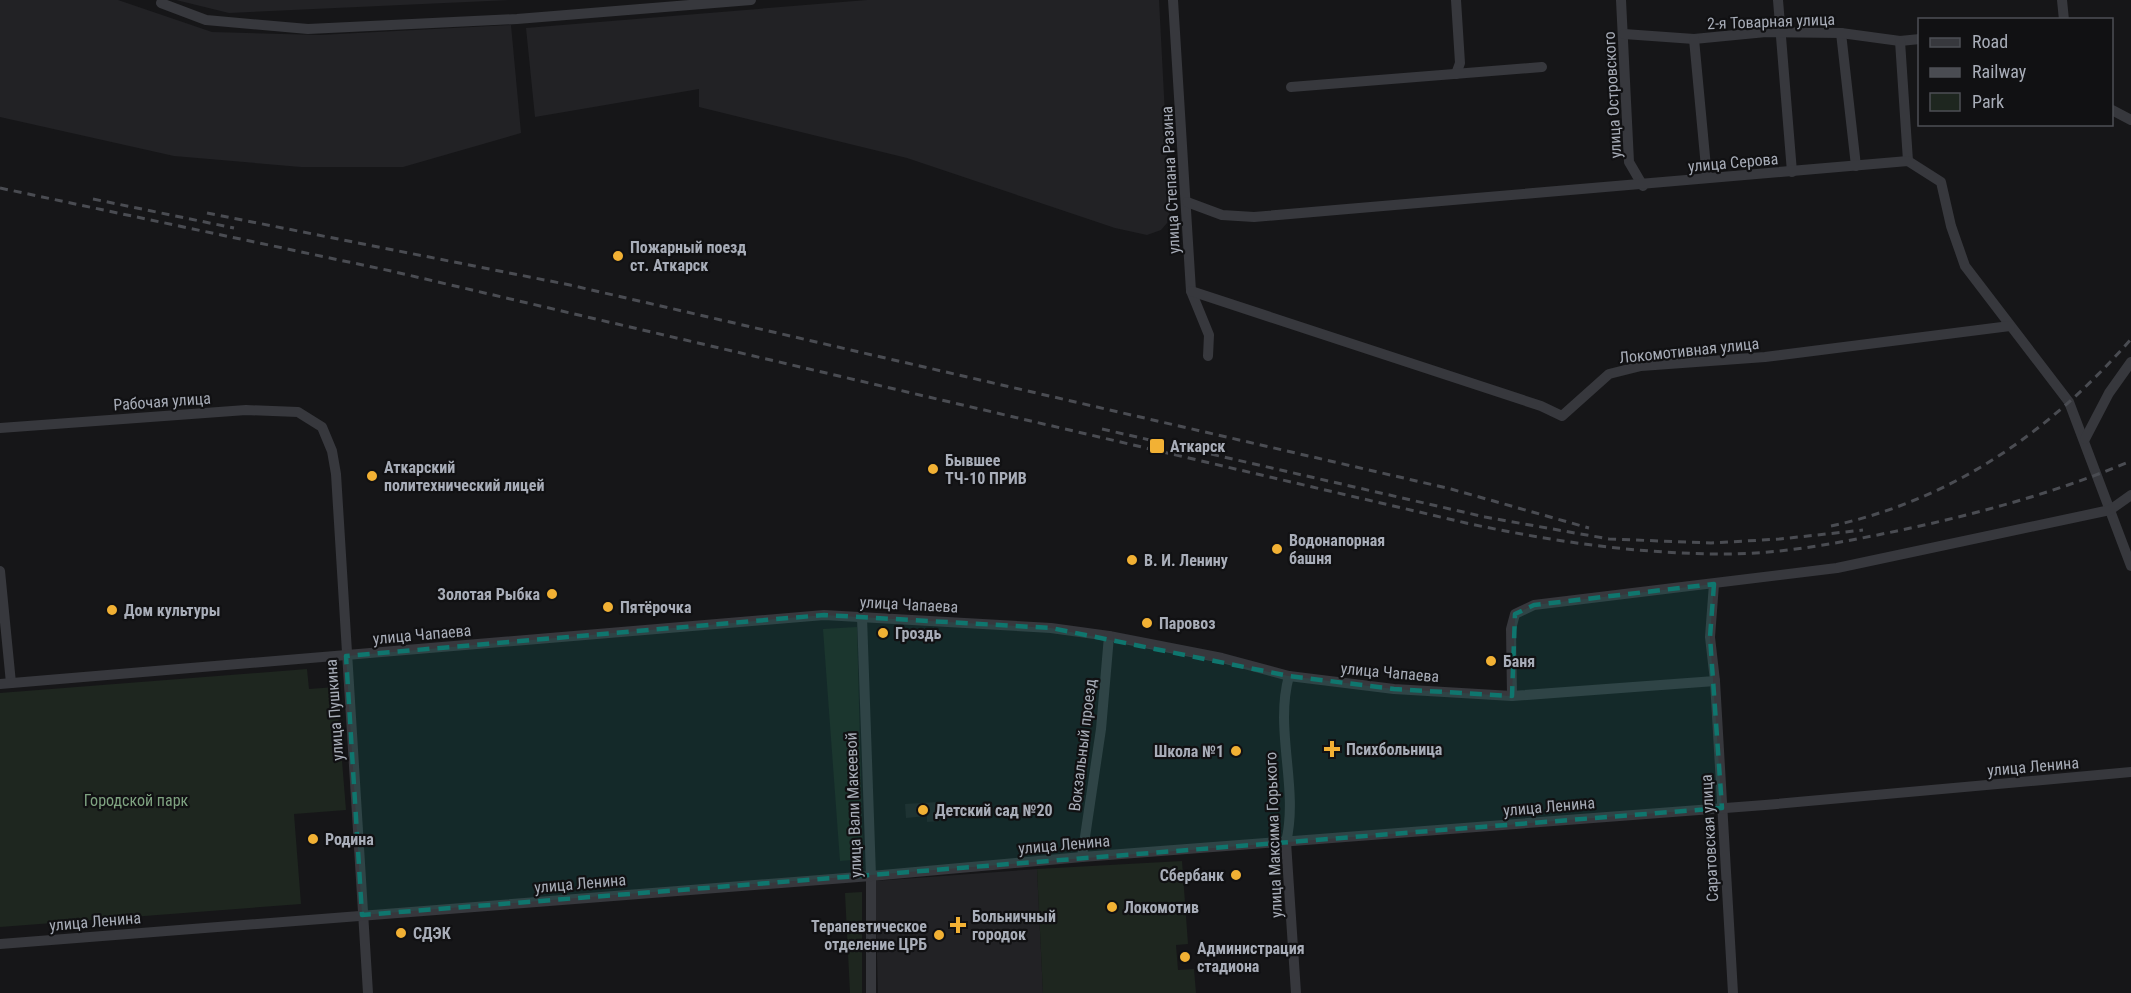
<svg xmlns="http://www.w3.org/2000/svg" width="2131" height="993" font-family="'Roboto Condensed',sans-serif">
<rect width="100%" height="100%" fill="#161618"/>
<!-- built -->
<g fill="#222225">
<polygon points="0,0 118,0 212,32 320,35 511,25 521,133 403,167 301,167 174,156 0,117"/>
<polygon points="176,0 510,0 229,13"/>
<polygon points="867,0 1159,0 1170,211 1167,223 1161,230 1147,235 1115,228 907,158 699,107 699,89 535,117 526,28"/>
<polygon points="939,802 940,821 927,822 927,816 906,818 905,804"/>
<polygon points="1037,869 1043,993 878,993 875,881"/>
</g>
<!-- green -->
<g fill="#1e261f">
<polygon points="857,627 863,859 840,861 823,629"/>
<polygon points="307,669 309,689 336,687 346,810 294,814 301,904 0,927 0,693"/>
<polygon points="1182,861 1188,944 1176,945 1178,970 1194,969 1196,993 1043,993 1037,869"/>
<polygon points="862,892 862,993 850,993 845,893"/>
</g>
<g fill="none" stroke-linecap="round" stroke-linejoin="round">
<!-- street -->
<g stroke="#37383d" stroke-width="10">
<polyline points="1173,0 1191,291 1209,335 1208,356"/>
<polyline points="1621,0 1629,162 1643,186"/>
<polyline points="1778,0 1792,172"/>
<polyline points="2062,0 2064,20"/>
<polyline points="161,3 206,20 308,29 517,19 751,0"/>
<polyline points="1841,33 1856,166"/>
<polyline points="1624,34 1694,39 1766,32 1841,33 1900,41 1920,39"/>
<polyline points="1694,39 1707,178"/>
<polyline points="1900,41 1908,161"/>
<polyline points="1456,74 1460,63 1456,0"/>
<polyline points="1291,87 1542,67"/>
<polyline points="2112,110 2131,120"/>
<polyline points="1187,202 1222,215 1254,217 1908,161 1941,182 1951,226 1965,266 2069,402 2131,566"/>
<polyline points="1191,291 1541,406 1562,416 1609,374 1641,366 1765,357 2010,326"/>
<polyline points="0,428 246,410 298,412 322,427 332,451 336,474 368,993"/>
<polyline points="2085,439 2109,393 2131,362"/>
<polyline points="0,571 11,683"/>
<polyline points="862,617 871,876 871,993"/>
<path d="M1289,676C1274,730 1299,788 1286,842L1296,993"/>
<polyline points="1715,681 1733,993"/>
<polyline points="0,684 824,615 1051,628 1109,636 1222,658 1289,676 1394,689 1512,696 1715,681 1710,637 1714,584"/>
<polyline points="1512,696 1511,629 1515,614 1534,605 1837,568 2110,510 2131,495"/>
<polyline points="1082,857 1101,729 1109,636"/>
<polyline points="0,944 871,876 1082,857 1765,805 2131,772"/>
</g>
<!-- rail -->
<g stroke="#4a4c52" stroke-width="3" stroke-dasharray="8 6" stroke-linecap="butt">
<path d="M0,188L391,271L1466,523C1550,541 1631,553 1717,554C1778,555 1838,543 1897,531C1977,514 2055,493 2131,461"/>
<polyline points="93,199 234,228"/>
<polyline points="207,213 570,285 1451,489 1589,528"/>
<polyline points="1102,429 1485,517 1609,539 1711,543 1780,539 1863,530"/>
<path d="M1831,526C1952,500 2050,432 2131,339"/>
</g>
</g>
<!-- marked area -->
<path fill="#0f766e" fill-opacity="0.2" stroke="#0f766e" stroke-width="4.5" stroke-dasharray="12 8" stroke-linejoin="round" d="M1714,584L1710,637L1722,808L362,915L346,656L824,615L1051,628L1289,676L1394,689L1512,696L1515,614L1534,605Z"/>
<!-- markers -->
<g fill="#f2b134" stroke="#111113" stroke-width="2">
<circle cx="618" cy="256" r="6"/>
<rect x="1149" y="438" width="16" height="16" rx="3"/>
<circle cx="933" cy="469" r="6"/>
<circle cx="372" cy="476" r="6"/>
<circle cx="1277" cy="549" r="6"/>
<circle cx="1132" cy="560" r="6"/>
<circle cx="552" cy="594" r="6"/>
<circle cx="608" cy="607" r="6"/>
<circle cx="112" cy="610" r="6"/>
<circle cx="1147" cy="623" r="6"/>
<circle cx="883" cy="633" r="6"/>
<circle cx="1491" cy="661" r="6"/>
<path d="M1329 740h6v6h6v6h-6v6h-6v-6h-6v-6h6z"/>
<circle cx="1236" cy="751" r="6"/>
<circle cx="923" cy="810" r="6"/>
<circle cx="313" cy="839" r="6"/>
<circle cx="1236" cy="875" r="6"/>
<circle cx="1112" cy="907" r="6"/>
<path d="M955 916h6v6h6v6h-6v6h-6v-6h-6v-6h6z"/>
<circle cx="401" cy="933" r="6"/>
<circle cx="939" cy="935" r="6"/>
<circle cx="1185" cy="957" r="6"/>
</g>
<g text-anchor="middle" stroke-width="4.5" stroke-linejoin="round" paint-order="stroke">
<!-- street labels -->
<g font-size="16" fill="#a8adb8" stroke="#111113">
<text transform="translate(1771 21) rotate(-2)" y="6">2-я Товарная улица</text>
<text transform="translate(1612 95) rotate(-93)" y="6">улица Островского</text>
<text transform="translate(1733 162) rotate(-5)" y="6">улица Серова</text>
<text transform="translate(1170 180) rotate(-93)" y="6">улица Степана Разина</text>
<text transform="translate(1689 350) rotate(-6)" y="6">Локомотивная улица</text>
<text transform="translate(162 401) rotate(-4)" y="6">Рабочая улица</text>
<text transform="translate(909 604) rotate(3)" y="6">улица Чапаева</text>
<text transform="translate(422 634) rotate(-5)" y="6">улица Чапаева</text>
<text transform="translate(1390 672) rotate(5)" y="6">улица Чапаева</text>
<text transform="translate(334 710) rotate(-94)" y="6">улица Пушкина</text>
<text transform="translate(1082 745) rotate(-83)" y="6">Вокзальный проезд</text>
<text transform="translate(2033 766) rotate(-5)" y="6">улица Ленина</text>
<text transform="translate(853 805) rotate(-92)" y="6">улица Вали Макеевой</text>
<text transform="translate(1549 806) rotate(-5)" y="6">улица Ленина</text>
<text transform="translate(1273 835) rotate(-92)" y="6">улица Максима Горького</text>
<text transform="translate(1709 838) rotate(-93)" y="6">Саратовская улица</text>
<text transform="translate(1064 844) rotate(-5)" y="6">улица Ленина</text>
<text transform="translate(580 883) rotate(-5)" y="6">улица Ленина</text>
<text transform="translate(95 921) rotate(-5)" y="6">улица Ленина</text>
</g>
<!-- poi labels -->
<g font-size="16" font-weight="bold" fill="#a8adb8" stroke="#111113" text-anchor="start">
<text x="630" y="253">Пожарный поезд<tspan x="630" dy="18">ст. Аткарск</tspan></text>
<text x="1170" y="452">Аткарск</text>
<text x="945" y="466">Бывшее<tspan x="945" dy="18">ТЧ-10 ПРИВ</tspan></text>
<text x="384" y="473">Аткарский<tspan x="384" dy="18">политехнический лицей</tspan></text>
<text x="1289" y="546">Водонапорная<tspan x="1289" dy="18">башня</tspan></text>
<text x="1144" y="566">В. И. Ленину</text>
<text x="540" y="600" text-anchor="end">Золотая Рыбка</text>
<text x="620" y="613">Пятёрочка</text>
<text x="124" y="616">Дом культуры</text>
<text x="1159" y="629">Паровоз</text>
<text x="895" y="639">Гроздь</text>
<text x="1503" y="667">Баня</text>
<text x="1346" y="755">Психбольница</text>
<text x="1224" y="757" text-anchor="end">Школа №1</text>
<text x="935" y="816">Детский сад №20</text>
<text x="325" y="845">Родина</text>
<text x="1224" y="881" text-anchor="end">Сбербанк</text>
<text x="1124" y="913">Локомотив</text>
<text x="972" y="922">Больничный<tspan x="972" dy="18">городок</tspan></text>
<text x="927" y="932" text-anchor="end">Терапевтическое<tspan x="927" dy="18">отделение ЦРБ</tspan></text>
<text x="413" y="939">СДЭК</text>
<text x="1197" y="954">Администрация<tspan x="1197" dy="18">стадиона</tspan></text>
</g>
<!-- park labels -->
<g font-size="16" fill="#7fa381" stroke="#111113">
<text x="136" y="806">Городской парк</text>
</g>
</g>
<!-- legend -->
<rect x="1918" y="18" width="195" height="108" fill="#111113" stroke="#4d4f55" stroke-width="1.5"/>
<rect x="1930" y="38" width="30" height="9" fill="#37383d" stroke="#4d4f55" stroke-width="1.5"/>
<text x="1972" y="48" font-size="18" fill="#a8adb8">Road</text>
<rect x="1930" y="68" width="30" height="9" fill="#4a4c52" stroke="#4d4f55" stroke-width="1.5"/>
<text x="1972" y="78" font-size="18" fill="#a8adb8">Railway</text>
<rect x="1930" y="93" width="30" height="18" fill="#1e261f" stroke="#4d4f55" stroke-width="1.5"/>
<text x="1972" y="108" font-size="18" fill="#a8adb8">Park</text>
</svg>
